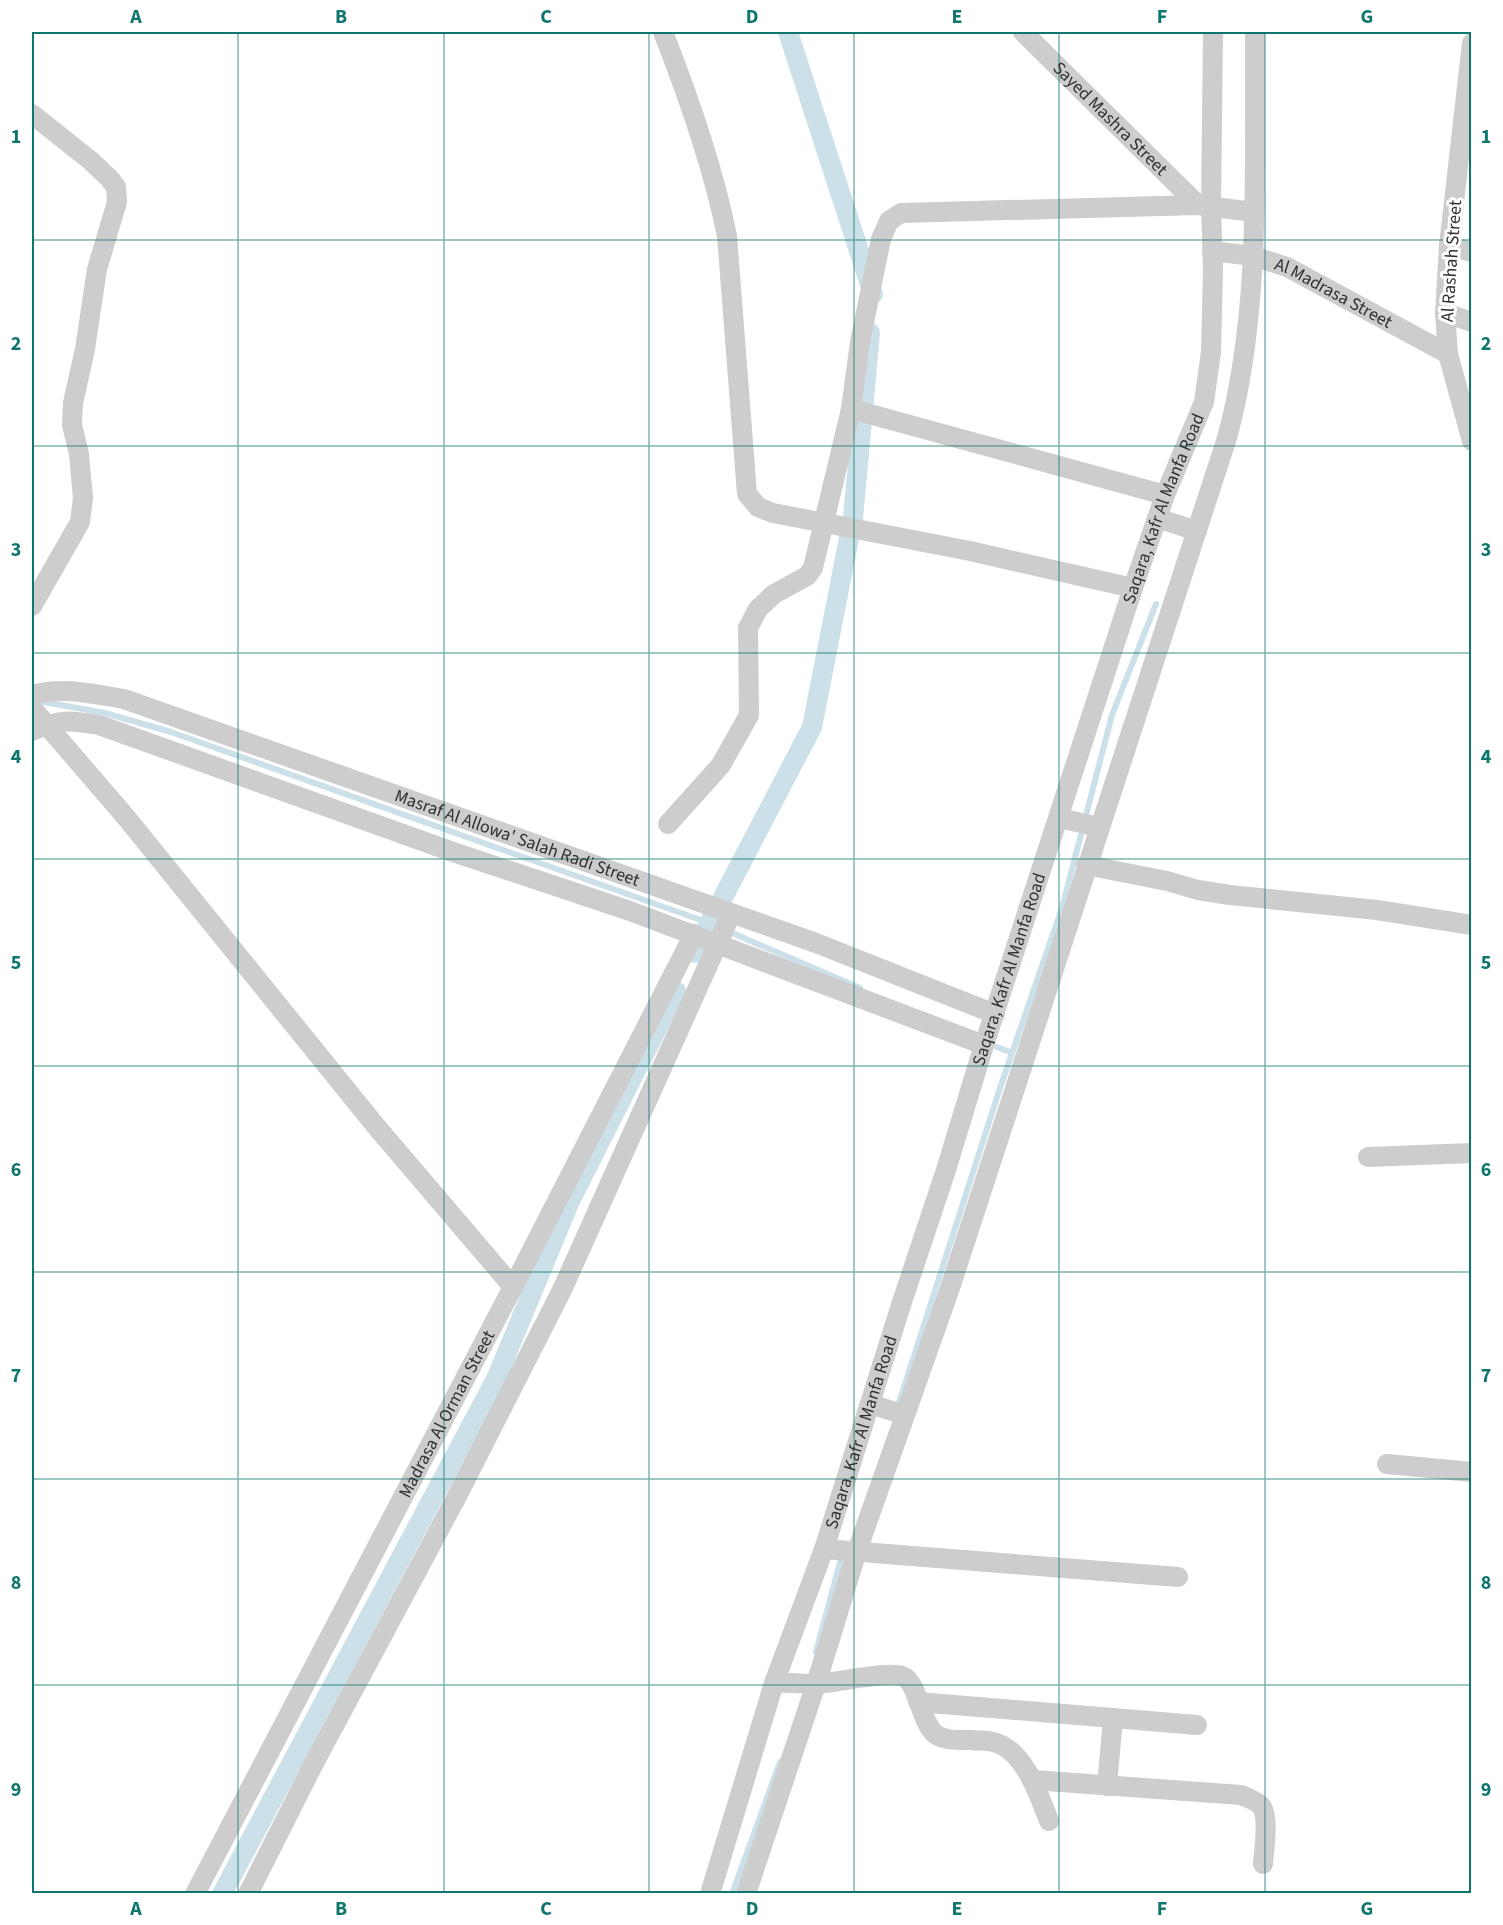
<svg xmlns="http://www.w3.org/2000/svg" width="1503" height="1925" font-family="'Source Sans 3',sans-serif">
<rect width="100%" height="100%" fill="#fff"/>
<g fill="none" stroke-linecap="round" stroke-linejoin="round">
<!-- stream -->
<g stroke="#cbe0e8" stroke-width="6">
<polyline points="38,701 105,713 171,732 709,923 860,988"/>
<polyline points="997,1047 1012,1053"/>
<polyline points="897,1409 1000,1088 1062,908 1112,715 1156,604"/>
<polyline points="816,1652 842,1555"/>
<polyline points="732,1894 780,1762"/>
</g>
<!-- canal -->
<g stroke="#cbe0e8" stroke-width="20">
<polyline points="788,32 873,294"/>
<polyline points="694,953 812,727 853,518 870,333"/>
<polyline points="222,1894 496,1379 570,1201 676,991"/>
</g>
<!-- minor -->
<g stroke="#cdcdcd" stroke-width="20">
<path d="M663,32C689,98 713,166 727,236L747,494L758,507L773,513L970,551L1133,588"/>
<path id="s1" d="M1023,32L1198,205"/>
<polyline points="1472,43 1449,246 1445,313 1448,354 1472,441"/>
<polyline points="32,114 91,161 109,178 116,187 117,202 97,269 85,349 73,403 72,425 79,454 83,498 80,522 32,606"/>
<polyline points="1449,246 1472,252"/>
<path id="s2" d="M1212,251L1253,256L1287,267L1448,354"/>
<polyline points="1445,313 1472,322"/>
<polyline points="851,409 1165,495"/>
<polyline points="1157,518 1197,531"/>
<path id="s3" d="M32,695C63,686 93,694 124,699L816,943L995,1014"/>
<polyline points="32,708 125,816 375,1125 513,1287"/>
<path d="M32,731C60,719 69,720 99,725L453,852L630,911L984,1045"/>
<polyline points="1059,818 1099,827"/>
<polyline points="668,824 721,765 749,715 748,628 758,609 774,594 807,576 813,568 851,409 860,342 881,239 889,221 901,213 1198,205 1254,212"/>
<polyline points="1086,865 1167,881 1198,890 1230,895 1377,910 1472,925"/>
<polyline points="1368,1157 1472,1153"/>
<polyline points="870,1404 905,1415"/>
<polyline points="1387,1464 1472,1472"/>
<polyline points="824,1549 1178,1577"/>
<path d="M774,1683C788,1682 802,1684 815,1684C836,1683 884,1671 902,1676C918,1681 920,1721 935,1734C945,1741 959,1740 971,1740C978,1741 986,1740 993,1742C1024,1749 1039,1795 1049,1821"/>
<polyline points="918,1702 1197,1725"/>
<path d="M1033,1780L1241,1795C1248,1798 1257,1801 1262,1807C1269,1818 1264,1850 1263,1864"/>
<polyline points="1107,1786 1113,1718"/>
<path id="s4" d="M195,1894L513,1287L694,934"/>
<polyline points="248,1894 313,1765 455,1500 562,1290 731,914"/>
<path id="s5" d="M710,1894L774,1683L824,1549L901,1305L946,1170L984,1045L1133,588L1165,495L1204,402L1211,352L1213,269L1211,206L1213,32"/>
<path d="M746,1894L816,1684L857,1551L950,1288L1227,438C1262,310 1254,163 1255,32"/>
</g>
</g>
<!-- grid -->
<path fill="none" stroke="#0f766e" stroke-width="1.5" stroke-opacity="0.55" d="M238,32V1894M444,32V1894M649,32V1894M854,32V1894M1059,32V1894M1265,32V1894M32,240H1472M32,446H1472M32,653H1472M32,859H1472M32,1066H1472M32,1272H1472M32,1479H1472M32,1685H1472"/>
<g text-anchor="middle" stroke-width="6" stroke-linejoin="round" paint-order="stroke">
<!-- street labels -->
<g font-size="18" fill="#303030" stroke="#fff">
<text dy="6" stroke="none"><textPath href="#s1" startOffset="123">Sayed Mashra Street</textPath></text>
<text transform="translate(1451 261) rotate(-86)" y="6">Al Rashah Street</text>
<text dy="6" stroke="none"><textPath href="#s2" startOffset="130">Al Madrasa Street</textPath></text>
<text dy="6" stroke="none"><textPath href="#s5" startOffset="1458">Saqara, Kafr Al Manfa Road</textPath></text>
<text dy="6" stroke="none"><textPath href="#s3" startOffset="510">Masraf Al Allowa' Salah Radi Street</textPath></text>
<text dy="6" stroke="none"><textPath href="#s5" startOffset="972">Saqara, Kafr Al Manfa Road</textPath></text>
<text dy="6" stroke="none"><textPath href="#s4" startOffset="542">Madrasa Al Orman Street</textPath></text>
<text dy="6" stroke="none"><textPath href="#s5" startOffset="486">Saqara, Kafr Al Manfa Road</textPath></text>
</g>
</g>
<!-- border -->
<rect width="1503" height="1925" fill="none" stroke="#ffffff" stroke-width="66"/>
<rect x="33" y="33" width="1437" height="1859" fill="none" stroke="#0f766e" stroke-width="2"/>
<g font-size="20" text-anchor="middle" font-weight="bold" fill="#0f766e">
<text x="136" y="23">A</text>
<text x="341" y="23">B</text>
<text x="546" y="23">C</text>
<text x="752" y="23">D</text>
<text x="957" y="23">E</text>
<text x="1162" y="23">F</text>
<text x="1367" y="23">G</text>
<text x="16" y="143">1</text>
<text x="1486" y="143">1</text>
<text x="16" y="350">2</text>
<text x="1486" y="350">2</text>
<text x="16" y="556">3</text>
<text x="1486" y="556">3</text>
<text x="16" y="763">4</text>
<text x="1486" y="763">4</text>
<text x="16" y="969">5</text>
<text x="1486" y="969">5</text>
<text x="16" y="1176">6</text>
<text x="1486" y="1176">6</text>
<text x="16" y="1382">7</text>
<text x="1486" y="1382">7</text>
<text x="16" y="1589">8</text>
<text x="1486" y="1589">8</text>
<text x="16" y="1796">9</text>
<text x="1486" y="1796">9</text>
<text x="136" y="1915">A</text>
<text x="341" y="1915">B</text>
<text x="546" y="1915">C</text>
<text x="752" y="1915">D</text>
<text x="957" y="1915">E</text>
<text x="1162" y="1915">F</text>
<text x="1367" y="1915">G</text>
</g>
</svg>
